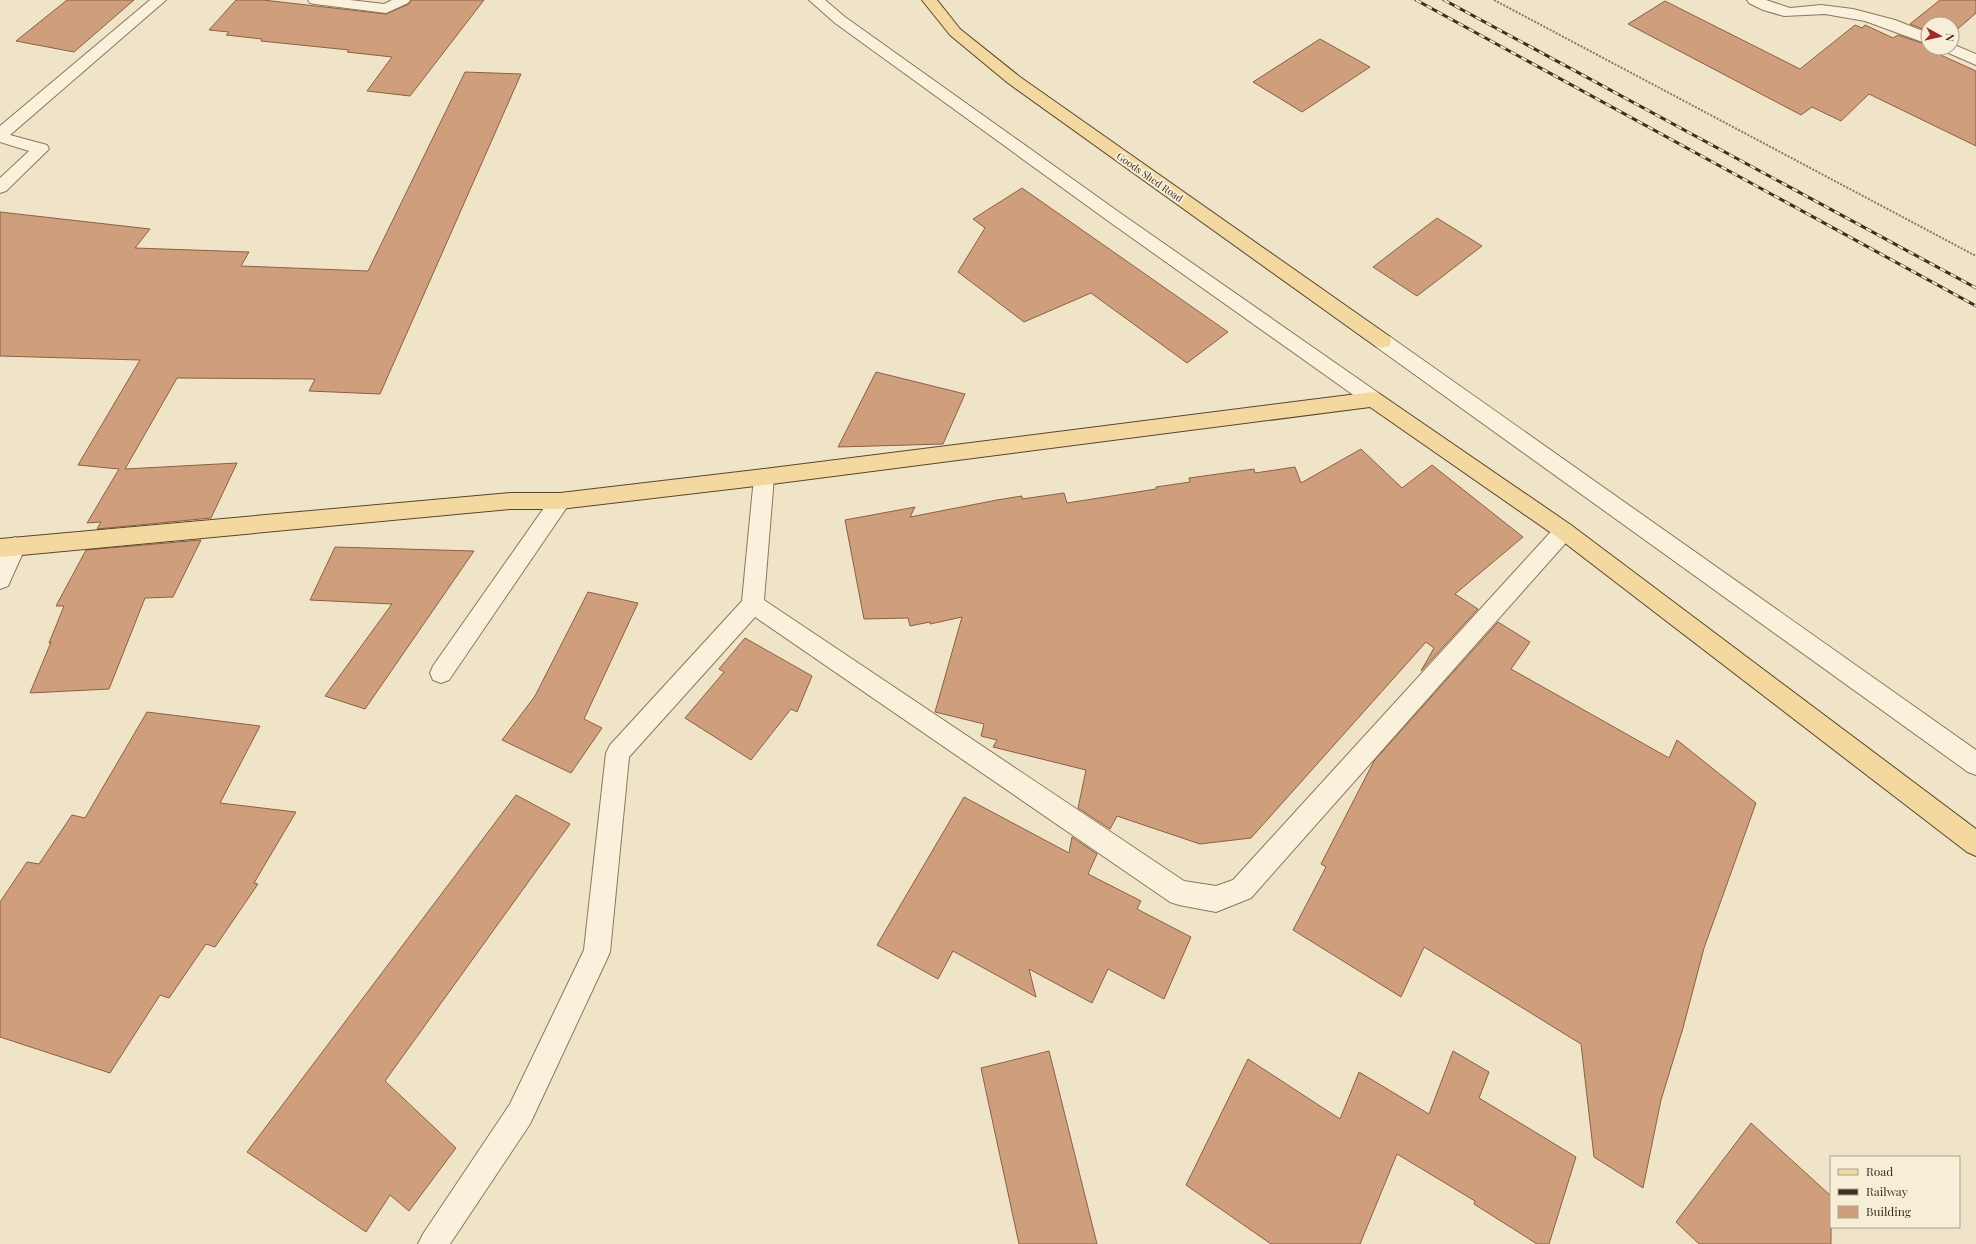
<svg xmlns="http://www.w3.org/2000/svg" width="1976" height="1244" font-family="'Playfair Display',serif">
<rect width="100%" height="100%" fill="#f0e4c8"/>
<!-- building -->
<g fill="#cf9f7d" stroke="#8d5f41">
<polygon points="67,0 134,0 74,52 16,41"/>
<polygon points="236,0 263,0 386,14 409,4 411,0 484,0 410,96 367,91 392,57 347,52 349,50 261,41 262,39 226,35 229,32 209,30"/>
<polygon points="1940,0 1976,0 1976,13 1952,34 1952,24 1928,24 1928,31 1910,24"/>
<polygon points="1665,1 1800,69 1855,25 1862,28 1865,25 1893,38 1898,35 1928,45 1928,48 1935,48 1932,51 1976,71 1976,146 1869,94 1841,121 1812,107 1801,115 1628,24"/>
<polygon points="1320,39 1370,67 1302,112 1253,82"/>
<polygon points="465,72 521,74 380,394 309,391 315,379 177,378 125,469 237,463 211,518 97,529 101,522 87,523 119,469 78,465 140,360 0,356 0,212 150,229 135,248 249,252 241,266 368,271"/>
<polygon points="1022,188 1228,332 1187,363 1091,293 1024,322 958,272 985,228 973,219"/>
<polygon points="1437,218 1482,246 1417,296 1373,267"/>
<polygon points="876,372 965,394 943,444 838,447"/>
<polygon points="1361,449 1402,488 1432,465 1523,537 1455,594 1478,609 1421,671 1434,648 1426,642 1251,838 1200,844 1117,816 1110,829 1078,808 1086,770 993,747 997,740 981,736 984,724 935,712 962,617 930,624 930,622 910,626 908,618 864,619 845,520 915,507 910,517 997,500 1022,496 1022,499 1064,493 1067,503 1156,489 1156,487 1190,482 1189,478 1254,469 1255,473 1295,467 1301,483"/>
<polygon points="201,540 173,597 145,598 109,689 30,693 51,642 49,643 64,606 56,606 86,550"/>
<polygon points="335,547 474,551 365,709 325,696 392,604 310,600"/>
<polygon points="588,592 638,603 584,719 602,728 571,773 502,740 535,696"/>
<polygon points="1498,622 1530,642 1511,669 1669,758 1677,740 1756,803 1704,948 1683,1028 1661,1100 1643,1188 1594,1157 1581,1044 1424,947 1401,997 1293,930 1326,867 1321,864 1374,761"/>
<polygon points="745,638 812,676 797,712 791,709 751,760 685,718 724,672 719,669"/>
<polygon points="147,712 260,726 220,803 296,812 254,883 258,884 215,947 206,944 169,998 160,995 110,1073 0,1037 0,902 27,862 39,864 72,815 85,818"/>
<polygon points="516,795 570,824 385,1081 456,1148 409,1211 390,1195 366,1232 247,1152"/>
<polygon points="964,797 1069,853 1072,837 1097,854 1088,874 1141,901 1137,909 1191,937 1164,999 1108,969 1092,1003 1029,969 1036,997 953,951 938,979 877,945"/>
<polygon points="1049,1051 1097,1244 1019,1244 981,1068"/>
<polygon points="1453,1051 1489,1072 1479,1098 1576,1157 1549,1244 1537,1244 1474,1204 1475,1201 1397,1154 1360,1244 1271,1244 1186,1185 1248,1059 1340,1119 1359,1072 1429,1114"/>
<polygon points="1751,1123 1831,1196 1831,1244 1699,1244 1676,1222"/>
</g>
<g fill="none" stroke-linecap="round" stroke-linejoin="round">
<defs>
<g id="minor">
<polygon points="150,0 166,0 10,135 47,145 49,149 6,191 0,193 0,178 29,151 0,142 0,126"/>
<polygon points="308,0 350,0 384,4 392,0 410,0 408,3 386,13 315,4 310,3"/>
<polygon points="809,0 825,0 845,17 1123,215 1380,394 1383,399 1380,404 1373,406 1366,404 1111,223 835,23"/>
<polygon points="1747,0 1766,0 1790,8 1821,5 1853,9 1895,20 1928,33 1928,44 1865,21 1825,14 1784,16 1763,10 1749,3"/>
<polygon points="1952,44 1976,54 1976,65 1944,51 1941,48 1952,48"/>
<polygon points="1382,334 1389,336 1976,750 1976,775 1968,772 1375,346 1373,341 1375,336"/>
<polygon points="764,469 771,471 774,477 764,600 1184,881 1216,886 1233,880 1557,525 1564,522 1571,525 1574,531 1571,537 1251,898 1216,912 1179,905 1170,902 755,617 629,757 610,952 606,961 530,1124 450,1244 418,1244 423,1234 510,1104 584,950 606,753 610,745 742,601 754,477 757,471"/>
<polygon points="560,493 567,495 570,501 567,507 449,680 441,683 433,680 430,673 433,666 553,495"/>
<polygon points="15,537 22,540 26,546 8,586 0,589 0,556 8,540"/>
</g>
<g id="major">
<polygon points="922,0 937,0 960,29 1020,77 1389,336 1391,341 1389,346 1382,348 1375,346 1008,83 950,35"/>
<polygon points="1373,392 1380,394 1571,525 1976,829 1976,856 1967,852 1557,537 1370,407 764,485 560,509 510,509 0,557 0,539 510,493 560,493 764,469"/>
</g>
</defs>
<!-- minor casing -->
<use href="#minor" stroke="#8d765c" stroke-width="2"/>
<!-- major casing -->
<use href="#major" stroke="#5b4430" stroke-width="2"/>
<!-- path -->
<polyline stroke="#8d765c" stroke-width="2" stroke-dasharray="2 1.5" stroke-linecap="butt" points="1494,0 1976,256"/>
<!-- minor -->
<use href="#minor" fill="#faf1dc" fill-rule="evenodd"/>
<!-- major -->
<use href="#major" fill="#f3d9a0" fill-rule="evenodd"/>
<defs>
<g id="rail">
<polyline points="1416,0 1976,306"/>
<polyline points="1444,0 1976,288"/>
</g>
</defs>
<!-- rail casing -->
<use href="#rail" stroke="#3d2e20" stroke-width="3"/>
<!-- rail -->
<use href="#rail" stroke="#f7eed8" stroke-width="2" stroke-dasharray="6" stroke-linecap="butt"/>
</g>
<g text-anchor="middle" stroke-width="4" stroke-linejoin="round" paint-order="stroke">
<!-- far-street labels -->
<g font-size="10" fill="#3d2e20" stroke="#f7eed8">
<text transform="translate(1150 177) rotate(35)" y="4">Goods Shed Road</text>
</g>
</g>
<!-- legend -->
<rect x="1830" y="1156" width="130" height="72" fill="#f7eed8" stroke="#ada18e"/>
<rect x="1838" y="1169" width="20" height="6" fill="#f3d9a0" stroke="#ada18e"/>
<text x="1866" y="1176" font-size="12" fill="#3d2e20">Road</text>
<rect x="1838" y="1189" width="20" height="6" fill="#3d2e20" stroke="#ada18e"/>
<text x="1866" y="1196" font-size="12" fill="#3d2e20">Railway</text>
<rect x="1838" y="1206" width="20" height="12" fill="#cf9f7d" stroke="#ada18e"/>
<text x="1866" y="1216" font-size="12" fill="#3d2e20">Building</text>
<!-- north arrow -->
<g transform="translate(1940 36) rotate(98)"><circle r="19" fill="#f7eed8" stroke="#ada18e"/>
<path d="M0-3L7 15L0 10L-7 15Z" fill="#9e2a2b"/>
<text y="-6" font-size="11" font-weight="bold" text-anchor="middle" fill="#3d2e20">N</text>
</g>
</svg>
